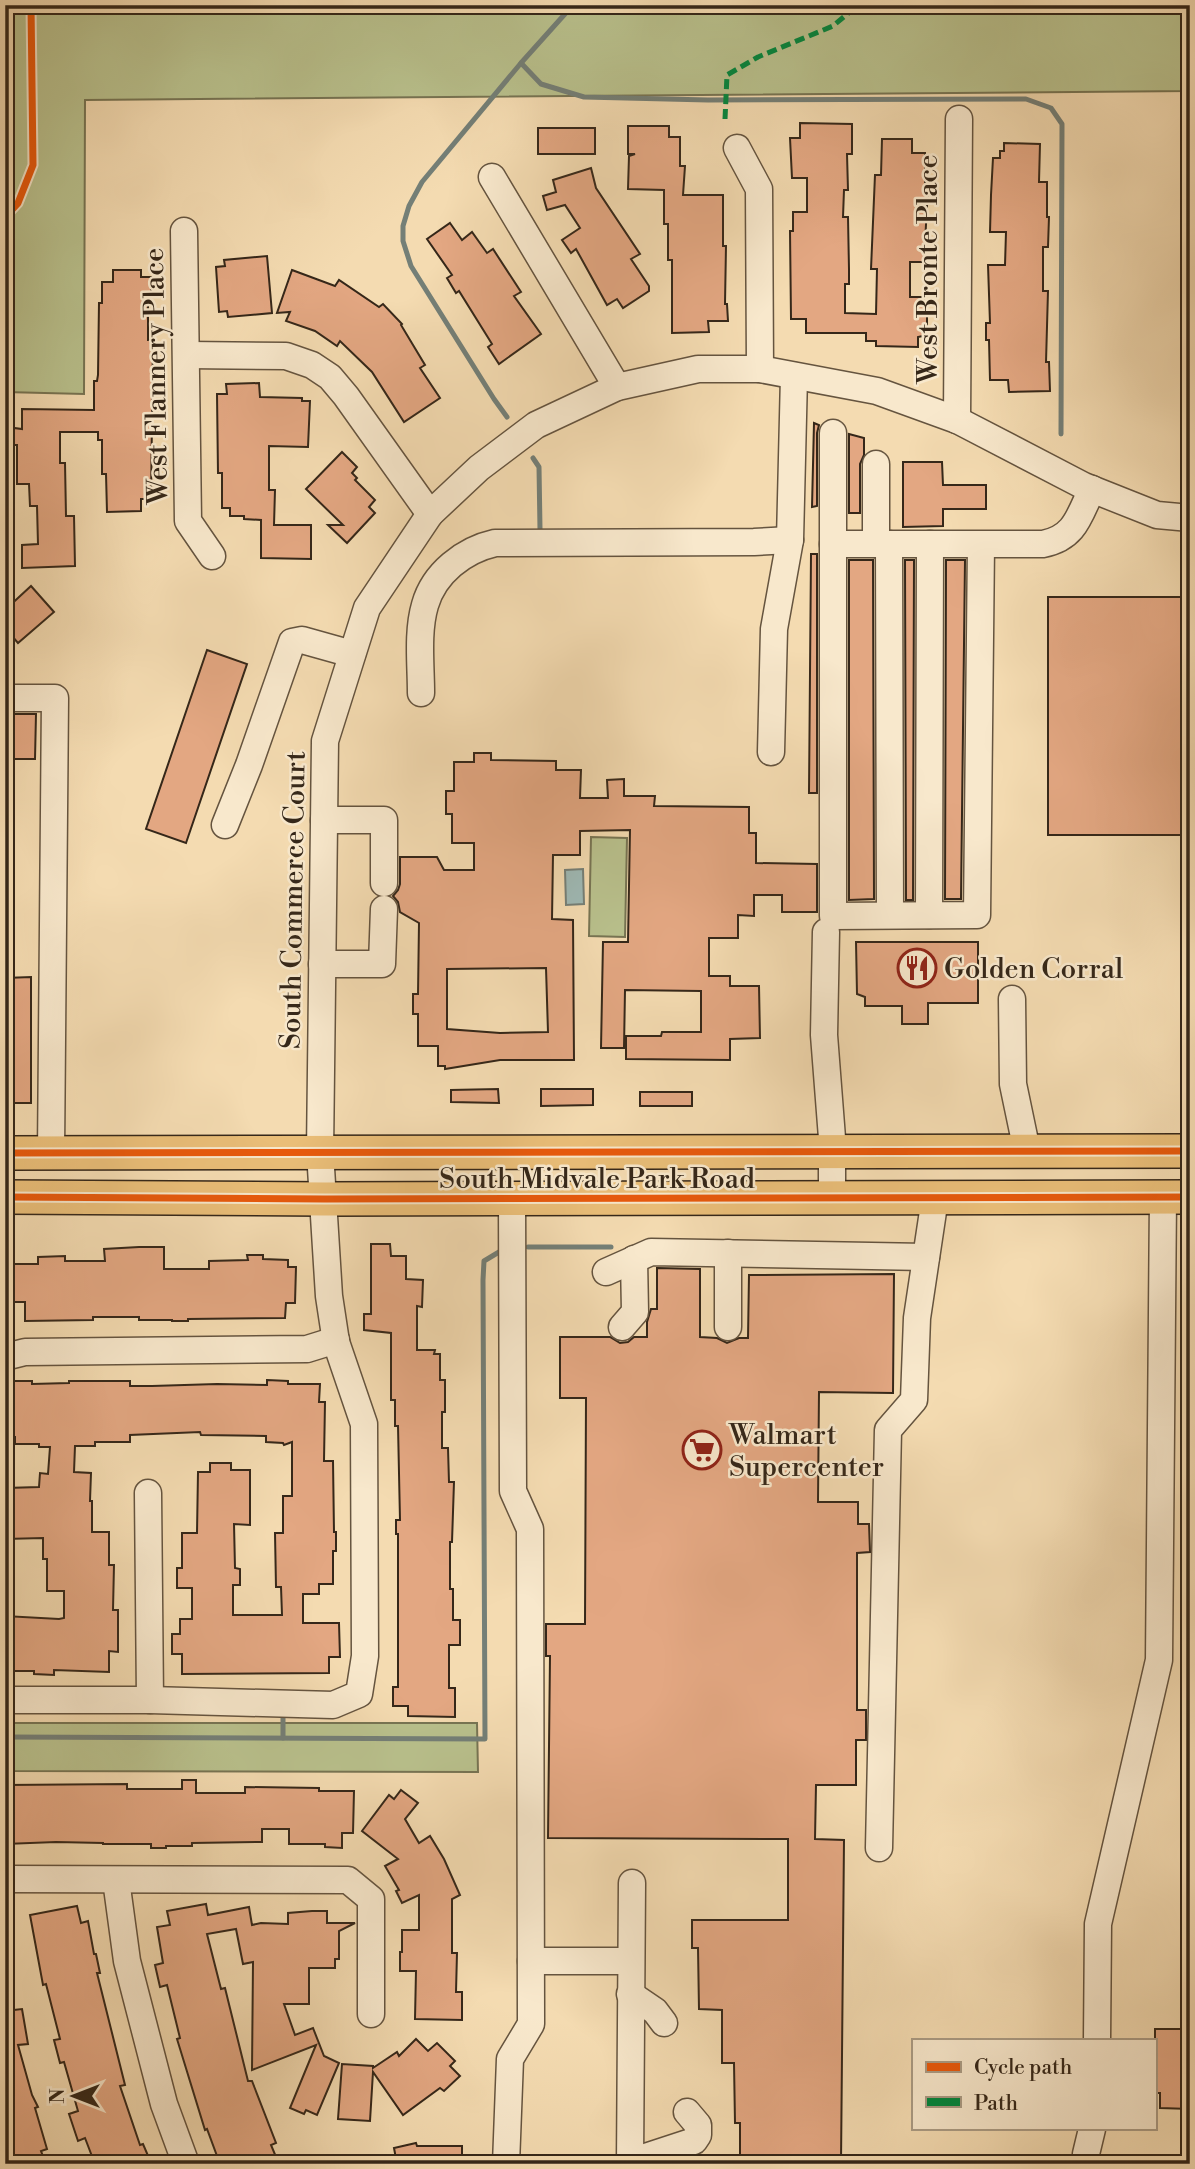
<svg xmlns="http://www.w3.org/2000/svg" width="1195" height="2169" font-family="'Libre Bodoni',serif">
<rect width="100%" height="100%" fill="#f4dbb1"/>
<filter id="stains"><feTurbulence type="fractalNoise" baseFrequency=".00286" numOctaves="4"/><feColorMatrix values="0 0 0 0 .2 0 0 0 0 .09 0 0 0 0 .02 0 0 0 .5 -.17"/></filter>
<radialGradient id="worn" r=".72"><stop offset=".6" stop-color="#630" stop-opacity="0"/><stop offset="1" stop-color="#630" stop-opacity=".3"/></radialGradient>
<!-- green -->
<g fill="#b9c18d" stroke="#777453" stroke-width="2">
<polygon points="5,5 1190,5 1190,91 85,100 84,394 5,392"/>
<polygon points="591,837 627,838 625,937 589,936"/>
<polygon points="5,1723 477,1723 478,1772 5,1771"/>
</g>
<!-- water -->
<polygon fill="#9eb9b5" stroke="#747f77" stroke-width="2" points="583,869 584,904 566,905 565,870"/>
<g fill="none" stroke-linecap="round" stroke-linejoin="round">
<!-- stream -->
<g stroke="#747f77" stroke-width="5">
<polyline points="521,63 541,84 584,97 708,100 1026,99 1051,108 1062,124 1061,434"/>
<polyline points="507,417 494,399 411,266 403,241 403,226 409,206 422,182 521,63 573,5"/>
<polyline points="533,458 539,467 540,529"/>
<polyline points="528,1247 611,1247"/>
<polyline points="283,1712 283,1738"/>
<polyline points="5,1737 485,1739 483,1280 484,1261 499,1252"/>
</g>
</g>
<!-- building -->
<g fill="#e3a782" stroke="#352719" stroke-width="2" fill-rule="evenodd">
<polygon points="800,123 852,124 852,154 847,154 848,190 844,190 843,217 848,217 849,269 849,284 845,284 845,313 876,314 877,269 871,269 875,175 881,175 882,139 912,139 912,153 925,153 925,187 928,187 924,262 910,262 910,297 924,297 924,315 927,315 927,335 918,337 918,347 876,346 876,341 866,341 866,333 806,333 806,319 791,319 790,231 793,231 793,212 807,212 807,178 792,178 790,138 800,138"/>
<polygon points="628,126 669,126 669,137 680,137 680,166 685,166 683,195 723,195 723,246 726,246 725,304 727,304 728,321 708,321 709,332 672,333 672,260 668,260 668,224 664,224 664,190 628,189 629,156 635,154 628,154"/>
<rect x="538" y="128" width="57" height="26"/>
<polygon points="1004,143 1040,144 1039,182 1047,182 1047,217 1049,217 1048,247 1043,247 1043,291 1048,291 1046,362 1049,362 1050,391 1009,392 1008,380 990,380 989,340 986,340 986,323 990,323 988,265 1005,265 1006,232 990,232 991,195 993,158 1000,158 1000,151 1004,151"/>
<polygon points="591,168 596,188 640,254 631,259 649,286 649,291 623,308 617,299 607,305 576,249 571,253 562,240 580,228 565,205 547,210 543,196 556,192 553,180"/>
<polygon points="450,223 462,240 472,232 487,253 493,249 521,292 514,296 541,334 499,364 488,347 492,344 459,291 456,293 447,278 452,275 427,239"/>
<polygon points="267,256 272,313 228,317 227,311 219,312 216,267 225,266 224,260"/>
<polygon points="113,270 141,270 141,277 151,277 151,295 148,295 148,340 153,340 151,499 141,499 141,511 107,512 106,474 102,474 102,440 98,440 98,432 60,432 60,463 65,463 66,516 74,516 75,566 22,568 22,545 38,544 37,506 30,506 29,484 17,484 17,445 14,445 14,428 22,429 22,409 94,410 94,381 97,381 98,375 99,303 102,303 102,282 113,282"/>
<polygon points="292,270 335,286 339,280 379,307 383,304 402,324 401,325 425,365 420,368 440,398 404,422 372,372 340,341 337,346 315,331 286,321 290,312 277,313"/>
<polygon points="259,383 260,397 302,398 302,401 310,401 308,447 269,446 269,490 275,490 274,525 311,525 311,559 261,558 261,520 244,519 244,516 230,516 230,508 222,508 222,473 218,473 217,394 227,394 226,384"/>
<polygon points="814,423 819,425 817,433 817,506 812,507"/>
<polygon points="849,434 864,438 864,455 860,464 860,513 849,513"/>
<polygon points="342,452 357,467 352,473 357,478 355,480 375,500 369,507 375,513 347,543 328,525 343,525 306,489"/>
<polygon points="903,462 942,462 943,485 986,485 986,509 943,509 943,526 903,527"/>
<polygon points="811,554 817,554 817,793 809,793"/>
<polygon points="849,560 873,560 874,899 849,900"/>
<polygon points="905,560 914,560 913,900 906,900"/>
<polygon points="946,560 965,560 961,899 945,899"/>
<polygon points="31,586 54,612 18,643 5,628 5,610"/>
<rect x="1048" y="597" width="142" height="238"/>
<polygon points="207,650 247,664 186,843 146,829"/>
<polygon points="5,714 36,714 35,759 5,759"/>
<path d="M474,753H491V760L556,761V770H581L580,798H608L607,780L624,779V796H655L654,806L749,807V833H756V863L817,864V912H782V895H754V916L738,915V938H709V976H730V986H759L760,1038L730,1039V1060L626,1059V1036H661L662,1032H701V991L625,990L624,1048H601L603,942H628L630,830L580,831V855H553L552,919L573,920L574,1060H500L445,1069V1066H438V1046H418V1014H413V994H418L419,923L400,912L398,902L393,896L398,890L400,884V857H437L444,870H474V843H452V814H446V791H454V762H474ZM546,968L548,1032L500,1033L447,1029V969Z"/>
<polygon points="856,942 978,942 978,1003 928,1003 928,1024 902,1024 902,1006 865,1006 865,997 857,994"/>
<polygon points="31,977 31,1103 5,1103 5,978"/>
<polygon points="498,1089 499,1103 451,1102 451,1090"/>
<polygon points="541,1089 593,1089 593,1105 541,1106"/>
<rect x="640" y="1092" width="52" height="14"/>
<polygon points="371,1244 390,1244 391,1256 406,1256 406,1279 423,1280 422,1307 417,1306 417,1350 435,1350 434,1354 440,1354 440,1380 445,1380 445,1412 442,1412 442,1448 448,1448 449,1482 454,1482 452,1542 450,1542 450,1589 453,1589 453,1620 460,1620 460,1645 449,1645 449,1688 455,1688 455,1717 408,1716 408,1706 393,1706 393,1687 398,1687 398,1534 396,1534 396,1520 400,1520 398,1426 395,1426 395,1400 391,1400 391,1333 364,1330 364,1314 371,1314"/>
<polygon points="139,1247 164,1247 164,1269 209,1269 209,1261 248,1260 247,1255 263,1255 263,1259 288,1260 288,1267 296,1267 295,1303 286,1303 285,1318 188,1319 188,1321 172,1321 172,1320 139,1320 139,1317 93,1317 93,1320 25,1321 25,1302 7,1302 7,1264 38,1264 38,1257 65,1256 65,1261 105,1261 104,1249"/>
<polygon points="657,1268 700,1269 700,1337 717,1338 727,1343 739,1338 748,1338 749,1275 894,1274 893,1393 819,1392 818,1502 858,1502 858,1524 869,1524 870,1552 857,1553 857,1710 866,1710 866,1740 856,1740 856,1785 816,1785 815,1839 844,1840 841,2163 740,2161 740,2123 735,2123 734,2063 722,2063 722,2010 699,2009 698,1948 692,1948 692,1920 788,1920 788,1839 548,1838 550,1656 546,1656 546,1624 585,1624 586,1398 560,1398 560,1337 610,1337 620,1343 628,1342 634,1337 647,1337 647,1322 651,1309 657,1309"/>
<polygon points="267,1380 288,1381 288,1384 320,1384 319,1402 325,1402 324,1461 333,1461 334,1532 336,1532 336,1551 333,1551 333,1584 319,1584 319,1594 303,1594 303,1623 339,1623 340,1657 329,1657 329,1673 182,1674 182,1654 172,1654 172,1634 180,1634 180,1619 192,1619 192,1588 177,1588 177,1568 182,1568 182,1533 197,1533 198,1472 210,1472 210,1463 231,1463 231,1470 250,1470 250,1525 234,1524 235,1568 240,1569 240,1585 233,1585 233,1615 282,1615 281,1587 276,1587 275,1533 283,1533 283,1496 292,1496 292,1442 284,1445 283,1443 266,1442 266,1436 201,1435 200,1432 130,1435 130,1442 95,1442 95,1446 75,1446 74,1472 91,1473 90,1501 92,1501 92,1532 109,1532 109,1565 114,1565 113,1610 118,1610 118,1652 109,1651 109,1672 54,1670 54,1675 34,1674 34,1671 10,1671 10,1655 5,1655 5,1616 59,1619 64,1618 64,1591 47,1591 47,1559 43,1559 43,1538 5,1539 6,1488 39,1487 40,1473 48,1474 50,1447 39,1447 39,1444 15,1444 15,1437 5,1437 6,1399 13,1399 13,1381 32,1381 32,1384 69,1383 69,1381 130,1381 130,1386 152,1386 217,1384 267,1385"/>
<polygon points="182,1780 196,1780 196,1793 245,1793 245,1787 319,1788 319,1791 354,1791 353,1833 342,1833 342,1848 325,1847 325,1844 289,1844 289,1829 262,1829 262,1842 192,1843 192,1846 166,1846 166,1848 151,1848 151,1844 103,1844 103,1843 56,1842 5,1844 5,1785 127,1784 127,1789 182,1789"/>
<polygon points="401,1790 418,1803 405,1819 419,1843 430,1836 444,1859 460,1895 452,1899 452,1953 457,1953 456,1992 462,1992 462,2020 415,2019 416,1971 400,1971 400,1952 402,1952 402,1930 419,1930 419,1895 402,1903 396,1891 399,1890 385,1866 398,1859 362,1831 389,1795 394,1799"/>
<polygon points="206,1904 208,1915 249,1907 252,1925 261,1923 288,1924 288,1913 312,1911 327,1911 327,1923 355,1923 339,1931 339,1959 335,1959 335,1968 309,1968 309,2004 284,2004 295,2035 313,2028 324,2056 339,2063 317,2115 306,2110 304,2114 290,2108 316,2045 252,2070 253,1962 243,1964 236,1929 207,1934 221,1989 225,1988 248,2081 252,2081 276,2143 271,2145 279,2164 220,2164 207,2129 205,2130 177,2039 180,2038 167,1985 160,1987 155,1965 163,1963 157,1927 170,1925 167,1911"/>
<polygon points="77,1906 81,1923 88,1921 94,1954 96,1954 100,1973 97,1973 125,2085 120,2086 140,2145 143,2144 149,2158 136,2164 95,2164 85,2138 78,2141 69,2114 78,2111 64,2062 60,2063 54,2040 60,2039 46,1984 43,1985 30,1915"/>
<polygon points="22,2009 28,2044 18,2045 32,2095 38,2107 35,2108 47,2149 41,2151 46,2164 5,2164 5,2011"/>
<polygon points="1155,2029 1190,2029 1190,2109 1160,2108 1160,2093 1155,2093"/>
<polygon points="416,2039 428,2051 437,2043 455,2061 450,2066 460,2076 444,2091 440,2088 403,2115 373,2072 370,2121 338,2119 342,2064 373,2066 373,2068 397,2052 399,2056"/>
<polygon points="416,2143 417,2146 462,2146 462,2164 397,2164 394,2148"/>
</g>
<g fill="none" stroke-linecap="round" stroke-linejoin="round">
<defs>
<g id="minor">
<polyline points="737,148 759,189 760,369"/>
<polyline points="492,177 617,387"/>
<polyline points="184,231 188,521 212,556"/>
<polyline points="187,355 286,356 312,365 330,377 346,396 430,514"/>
<polyline points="957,420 959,119"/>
<polyline points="833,433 833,544"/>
<polyline points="876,544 876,464"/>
<polyline points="889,544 890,915"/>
<path d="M981,544L977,915L833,916V544H1043C1075,538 1079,516 1092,489"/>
<path d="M421,693C421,665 417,632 425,605C434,573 464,550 495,543L754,542L790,540"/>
<polyline points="5,698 55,698 51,1153"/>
<polyline points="771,752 774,629 790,540 794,376"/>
<polyline points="324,820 384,820 384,883"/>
<polyline points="225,825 249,765 292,642 302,640 352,654"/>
<polyline points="929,915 930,544"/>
<polyline points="826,932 824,1035 832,1138 832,1198"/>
<polyline points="322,964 382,964 384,909"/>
<polyline points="1012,999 1013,1084 1027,1151"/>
<polyline points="728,1253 728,1327"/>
<polyline points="606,1272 651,1252 926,1257"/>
<polyline points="622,1327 635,1312 634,1259"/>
<polyline points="5,1357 25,1352 307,1349 336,1340"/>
<polyline points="148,1493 150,1700"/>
<polyline points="5,1700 150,1700 333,1705 359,1694 365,1656 364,1424 336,1342 329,1296 320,1152 325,741 367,608 430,514 479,468 536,425 617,387 698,369 760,369 877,391 957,420 1084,486 1157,515 1190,518"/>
<polyline points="879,1848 888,1430 914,1400 917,1318 935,1198"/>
<polyline points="5,1879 348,1880 371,1899 371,2014"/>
<polyline points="116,1880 127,1961 164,2104 186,2164"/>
<polyline points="531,1961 630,1961"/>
<polyline points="630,1994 655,2011 664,2023"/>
<polyline points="1097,2041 1098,1924 1159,1660 1163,1197"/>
<polyline points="630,2162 694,2141 698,2135 698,2125 687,2112"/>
<polyline points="506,2164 510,2059 531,2024 530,1529 513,1491 512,1199"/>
<polyline points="630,2164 632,1883"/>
<polyline points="1088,2164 1086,2154 1092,2129"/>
</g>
<g id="major">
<polyline points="5,1153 1190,1151"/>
<polyline points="5,1197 325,1199 1190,1197"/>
</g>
</defs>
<!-- minor casing -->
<use href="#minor" stroke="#65543f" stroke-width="29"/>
<!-- major casing -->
<use href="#major" stroke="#352719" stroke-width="36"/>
<!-- minor -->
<use href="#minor" stroke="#f8e8cc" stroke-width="26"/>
<!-- major -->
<use href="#major" stroke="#eabe78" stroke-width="33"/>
<!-- quiet -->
<polyline stroke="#00873e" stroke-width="5" stroke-dasharray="10 5" stroke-linecap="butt" points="725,119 727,75 758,57 833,26 858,5"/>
<defs>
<g id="cycleway">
<polyline points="5,217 18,203 33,165 31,5"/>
<polyline points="5,1153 1190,1151"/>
<polyline points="5,1197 325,1199 1190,1197"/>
</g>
</defs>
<!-- cycleway casing -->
<use href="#cycleway" stroke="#f8e8cc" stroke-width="11"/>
<!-- cycleway -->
<use href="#cycleway" stroke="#e8590c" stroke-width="7"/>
</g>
<!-- icons -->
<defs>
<symbol id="restaurant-ring" viewBox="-11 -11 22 22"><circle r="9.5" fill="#f8e8cc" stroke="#8f2418" stroke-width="1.5"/><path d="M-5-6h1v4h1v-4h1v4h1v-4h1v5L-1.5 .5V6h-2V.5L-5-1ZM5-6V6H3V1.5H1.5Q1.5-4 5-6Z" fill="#8f2418"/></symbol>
<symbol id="supermarket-ring" viewBox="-11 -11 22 22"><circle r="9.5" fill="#f8e8cc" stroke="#8f2418" stroke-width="1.5"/><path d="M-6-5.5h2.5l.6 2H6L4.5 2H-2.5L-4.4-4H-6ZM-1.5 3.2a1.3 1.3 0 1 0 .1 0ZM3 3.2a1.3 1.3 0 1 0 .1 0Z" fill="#8f2418"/></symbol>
</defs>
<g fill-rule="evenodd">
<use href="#restaurant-ring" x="895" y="946" width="44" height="44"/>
<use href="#supermarket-ring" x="680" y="1428" width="44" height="44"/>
</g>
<g text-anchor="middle" stroke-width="5" stroke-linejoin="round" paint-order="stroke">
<!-- street labels -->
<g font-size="28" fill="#352719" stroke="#f8e8cc">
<text transform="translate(927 269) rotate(-90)" y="10">West Bronte Place</text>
<text transform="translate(155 376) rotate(-91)" y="10">West Flannery Place</text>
<text transform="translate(292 900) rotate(-89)" y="10">South Commerce Court</text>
<text x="597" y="1188">South Midvale Park Road</text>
</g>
<!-- poi labels -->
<g font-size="28" fill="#352719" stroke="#f8e8cc" text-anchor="start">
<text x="944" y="978">Golden Corral</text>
<text x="729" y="1444">Walmart<tspan x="729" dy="32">Supercenter</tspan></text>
</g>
</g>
<!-- margin -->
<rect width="1195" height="2169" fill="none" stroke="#f4dbb1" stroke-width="28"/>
<rect x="7" y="7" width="1181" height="2155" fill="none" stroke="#352719" stroke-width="3.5"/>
<rect x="14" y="14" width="1167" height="2141" fill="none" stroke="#352719" stroke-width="2"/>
<!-- legend -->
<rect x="912" y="2039" width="245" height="91" fill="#f8e8cc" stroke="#aa9b84" stroke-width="2"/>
<rect x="926" y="2062" width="35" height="10" fill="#e8590c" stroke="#aa9b84" stroke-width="2"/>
<text x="974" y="2074" font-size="21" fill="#352719">Cycle path</text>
<rect x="926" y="2097" width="35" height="10" fill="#00873e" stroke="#aa9b84" stroke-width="2"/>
<text x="974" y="2110" font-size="21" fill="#352719">Path</text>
<!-- north arrow -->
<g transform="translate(74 2096) rotate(270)" stroke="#f8e8cc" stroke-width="5" paint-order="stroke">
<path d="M0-5L12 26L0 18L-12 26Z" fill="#352719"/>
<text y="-10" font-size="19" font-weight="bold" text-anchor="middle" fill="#352719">N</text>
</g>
<rect width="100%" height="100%" filter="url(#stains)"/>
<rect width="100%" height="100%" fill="url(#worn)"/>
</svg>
